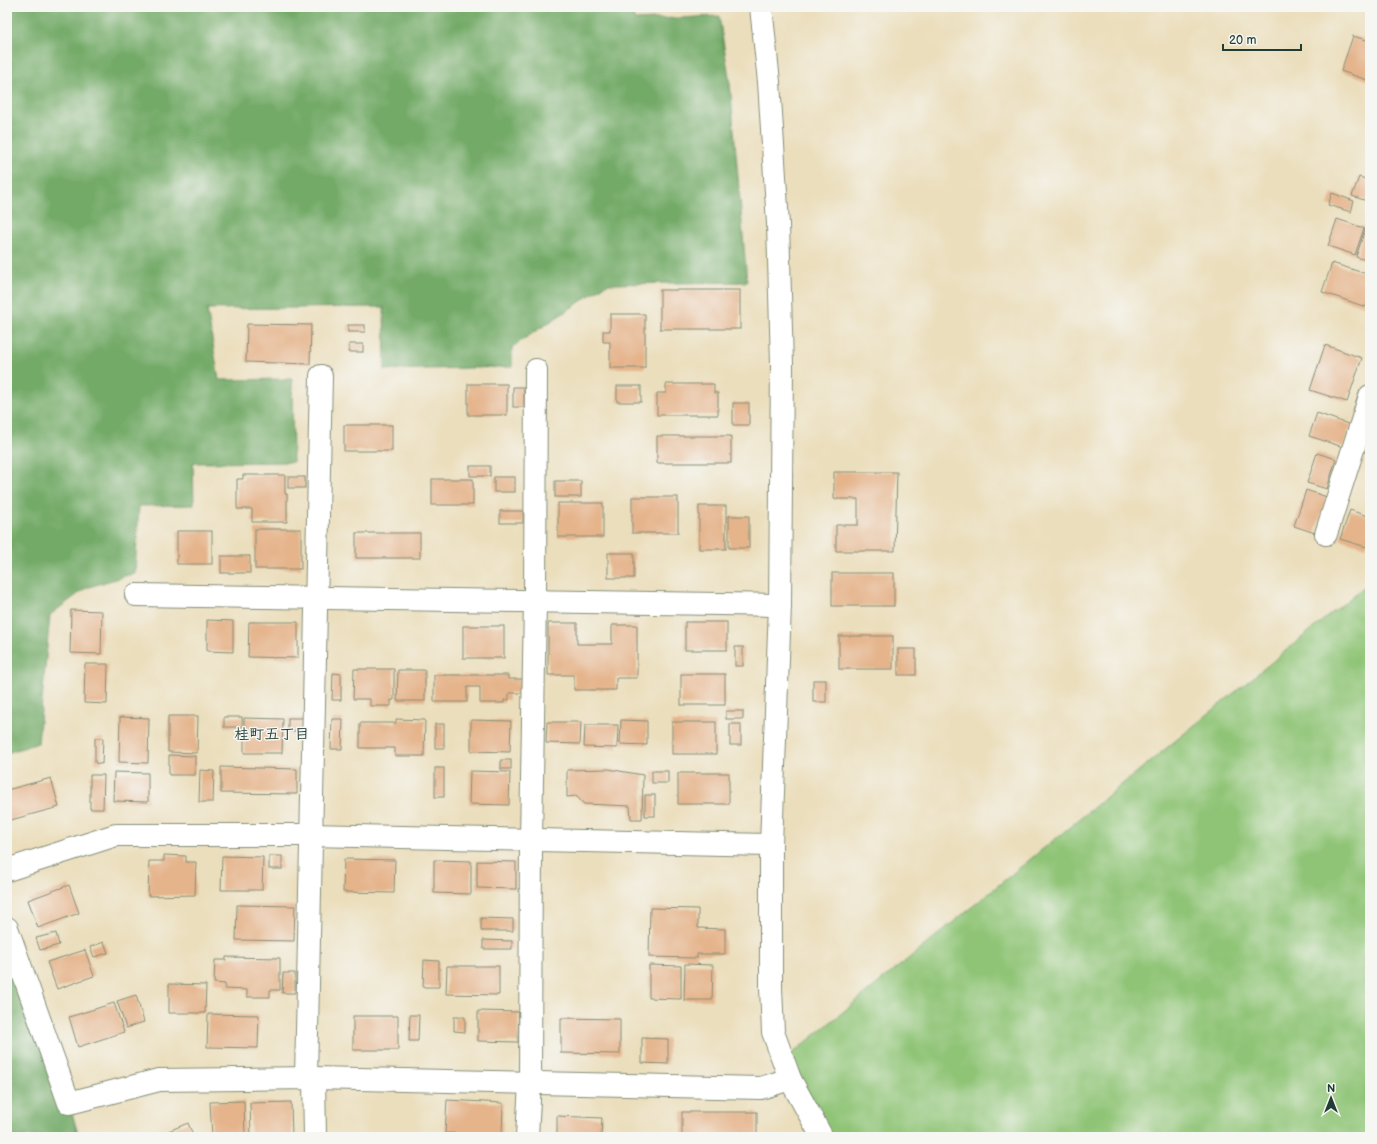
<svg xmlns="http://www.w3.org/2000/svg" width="1377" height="1144" font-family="'Balsamiq Sans','Klee One',sans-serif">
<rect width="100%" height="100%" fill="#f6f6f2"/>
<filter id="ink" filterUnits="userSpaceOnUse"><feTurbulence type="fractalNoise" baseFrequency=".025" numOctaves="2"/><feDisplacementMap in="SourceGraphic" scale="8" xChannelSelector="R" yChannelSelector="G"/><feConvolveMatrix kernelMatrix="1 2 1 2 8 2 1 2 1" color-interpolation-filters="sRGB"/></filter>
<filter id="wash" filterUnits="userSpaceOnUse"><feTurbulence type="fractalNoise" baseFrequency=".012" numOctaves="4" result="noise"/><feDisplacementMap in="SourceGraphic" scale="16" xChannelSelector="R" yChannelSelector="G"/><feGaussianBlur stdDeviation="0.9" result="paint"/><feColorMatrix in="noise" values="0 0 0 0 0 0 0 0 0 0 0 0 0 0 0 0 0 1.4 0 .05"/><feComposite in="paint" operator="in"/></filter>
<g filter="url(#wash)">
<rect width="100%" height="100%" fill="#ebdebc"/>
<!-- green -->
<polygon fill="#8fc476" stroke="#578055" points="1370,582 1370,1137 822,1137 783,1061"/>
<!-- forest -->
<g fill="#73aa67" stroke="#49744e">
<polygon points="7,7 633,7 634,20 719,16 730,83 747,282 607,284 512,347 512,367 385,370 384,307 207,309 219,380 292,379 293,462 193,463 194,505 139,506 135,573 86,588 50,615 38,743 7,753"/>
<polygon points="7,928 69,1103 79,1137 7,1137"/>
</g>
<g id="blocks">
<!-- building -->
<g fill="#e5b48b">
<polygon points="1353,36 1370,41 1370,56 1369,60 1370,60 1370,81 1341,71"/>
<polygon points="1359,177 1370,180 1370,202 1352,196"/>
<polygon points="1332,193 1354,201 1351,212 1328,205"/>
<polygon points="1337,219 1364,228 1355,255 1328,246"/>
<polygon points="1367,223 1370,224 1370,258 1369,261 1356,257"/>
<polygon points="1332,263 1370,275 1370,295 1366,307 1322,292"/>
<rect x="660" y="290" width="80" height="39"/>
<polygon points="610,314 645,314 645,368 610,368 610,342 603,342 603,331 610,331"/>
<polygon points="247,324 311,325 310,364 246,362"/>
<rect x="348" y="325" width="17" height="7"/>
<rect x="349" y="344" width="14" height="8"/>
<polygon points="1325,345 1362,358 1347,402 1310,390"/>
<rect x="468" y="384" width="39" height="31"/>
<polygon points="666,384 714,384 714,393 718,393 718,415 657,415 657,393 666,393"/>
<rect x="617" y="386" width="24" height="16"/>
<rect x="513" y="387" width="11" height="20"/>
<rect x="733" y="403" width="16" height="22"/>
<polygon points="1317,413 1351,425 1343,447 1309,436"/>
<rect x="344" y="425" width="48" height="26"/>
<rect x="657" y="436" width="74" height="27"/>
<polygon points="1317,453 1336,459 1327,489 1307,483"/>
<rect x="470" y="466" width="20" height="10"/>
<polygon points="834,472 897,472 895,551 836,551 836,525 858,525 858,499 834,499"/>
<polygon points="243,475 285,475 285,494 287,494 287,522 252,522 252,509 237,509 237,479 243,479"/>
<rect x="288" y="477" width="17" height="11"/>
<rect x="494" y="477" width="21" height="15"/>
<rect x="432" y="479" width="41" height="26"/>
<rect x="555" y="481" width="26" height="16"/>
<polygon points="1306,490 1327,497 1315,533 1294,526"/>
<rect x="632" y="497" width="46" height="36"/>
<rect x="558" y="503" width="45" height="34"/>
<rect x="699" y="506" width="27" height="43"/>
<polygon points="1350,510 1370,517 1370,536 1366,547 1340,539"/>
<rect x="500" y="511" width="23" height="12"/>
<rect x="729" y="516" width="20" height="32"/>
<rect x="255" y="529" width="46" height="40"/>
<rect x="177" y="531" width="35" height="33"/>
<rect x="356" y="533" width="64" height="25"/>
<rect x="608" y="553" width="26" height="25"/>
<rect x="221" y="556" width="29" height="17"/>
<rect x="832" y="573" width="62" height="33"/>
<polygon points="71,610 102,611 101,654 70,653"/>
<polygon points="207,620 233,621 233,652 207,651"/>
<polygon points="249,622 298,622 298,658 248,657"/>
<rect x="685" y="622" width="42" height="28"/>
<polygon points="548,623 577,623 577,644 612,644 612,625 637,625 637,678 616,678 616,690 574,690 574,675 548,675"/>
<rect x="463" y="626" width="41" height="32"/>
<rect x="839" y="636" width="54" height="33"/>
<rect x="735" y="647" width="8" height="19"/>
<rect x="898" y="649" width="18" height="26"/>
<polygon points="85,664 108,664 107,704 84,703"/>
<polygon points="354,669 394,669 394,700 391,700 391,706 370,706 370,699 353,699"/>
<polygon points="398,670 425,670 425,701 397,701"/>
<polygon points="333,673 341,674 341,700 332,700"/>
<rect x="681" y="674" width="44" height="31"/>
<polygon points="434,675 508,675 508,679 525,679 525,693 509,693 509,700 504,700 504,703 480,703 480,687 467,687 467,702 434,702"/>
<rect x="813" y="680" width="13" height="22"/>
<rect x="726" y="711" width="17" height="8"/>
<polygon points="168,716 198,716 197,753 168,752"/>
<polygon points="120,717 149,718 148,763 119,762"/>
<rect x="224" y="717" width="18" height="10"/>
<polygon points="244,718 283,719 282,753 244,753"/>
<rect x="288" y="718" width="15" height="13"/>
<polygon points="332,719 343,719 342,749 331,749"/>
<polygon points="396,719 425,720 424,756 395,756 395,748 360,748 360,723 396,723"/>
<polygon points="471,720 511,721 510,752 471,751"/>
<polygon points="621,720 647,721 647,745 620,744"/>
<polygon points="547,722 581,722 580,744 546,743"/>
<rect x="672" y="722" width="44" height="32"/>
<rect x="435" y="724" width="9" height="24"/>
<rect x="730" y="724" width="11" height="21"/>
<polygon points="585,725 618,725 617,748 584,747"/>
<polygon points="95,738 103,738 102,764 95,763"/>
<polygon points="169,755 195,756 195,775 169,775"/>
<rect x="501" y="760" width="10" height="9"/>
<polygon points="221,767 297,769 297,794 221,793"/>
<rect x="435" y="768" width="9" height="29"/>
<polygon points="608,769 643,775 642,819 631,819 630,806 584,804 576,796 567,797 567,770"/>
<polygon points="200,770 214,771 213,802 199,802"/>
<polygon points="470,771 510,772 509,805 469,804"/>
<rect x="652" y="771" width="16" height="12"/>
<polygon points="114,772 148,773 148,802 113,801"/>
<rect x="678" y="773" width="51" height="31"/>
<polygon points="90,775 104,775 103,809 90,809"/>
<polygon points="51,778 59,807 7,821 7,790"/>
<rect x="645" y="795" width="10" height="21"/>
<polygon points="164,855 186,856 186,862 196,862 195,895 148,896 149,861 164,861"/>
<polygon points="222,856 263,857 262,890 221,890"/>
<rect x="269" y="856" width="13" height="13"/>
<polygon points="344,859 395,860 394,893 343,892"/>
<polygon points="434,860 471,861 471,894 434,893"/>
<polygon points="477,861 516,862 516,889 477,888"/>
<polygon points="69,885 79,913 38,928 28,900"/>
<polygon points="237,905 295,906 294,941 236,940"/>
<polygon points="650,908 698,909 698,928 725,929 725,954 697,954 697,958 649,957"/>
<polygon points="481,918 513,919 513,931 481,931"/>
<polygon points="56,933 59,945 40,950 36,938"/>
<polygon points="483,940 512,941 512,949 483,949"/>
<polygon points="104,942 108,953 94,957 90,947"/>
<polygon points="85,950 94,976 57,989 47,962"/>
<polygon points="226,957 280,958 280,990 270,990 270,997 247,997 247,990 225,989 225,984 214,983 215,960 226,960"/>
<polygon points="424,960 439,961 439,987 423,987"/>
<polygon points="685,964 713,965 712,1000 684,1000"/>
<polygon points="649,965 681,966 681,999 649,998"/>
<polygon points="447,966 499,966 499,995 446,994"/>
<polygon points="283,973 295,973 295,993 282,993"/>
<polygon points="169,984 206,985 205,1013 169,1013"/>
<polygon points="136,995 144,1022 126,1028 117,1001"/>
<polygon points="114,1003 124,1032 78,1047 69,1017"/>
<polygon points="478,1011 519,1012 518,1042 478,1041"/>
<polygon points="208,1014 259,1015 258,1048 207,1047"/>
<polygon points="410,1015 419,1015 418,1041 409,1041"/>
<rect x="353" y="1016" width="45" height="34"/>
<polygon points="454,1017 465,1017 465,1032 454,1031"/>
<polygon points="561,1018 620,1019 620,1054 561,1053"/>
<polygon points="642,1038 668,1039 668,1064 642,1063"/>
<polygon points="447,1100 503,1103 502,1135 445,1133"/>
<polygon points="244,1101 245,1137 212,1137 210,1102"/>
<polygon points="291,1102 292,1137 251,1137 250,1103"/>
<rect x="682" y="1112" width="75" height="25"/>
<polygon points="557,1116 602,1118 601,1137 557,1137"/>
<polygon points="188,1123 194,1137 154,1137"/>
</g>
</g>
</g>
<g filter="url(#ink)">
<use href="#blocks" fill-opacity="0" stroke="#858e78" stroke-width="1"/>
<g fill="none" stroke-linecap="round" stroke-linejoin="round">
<defs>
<g id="minor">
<polyline points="1326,534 1370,396"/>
<polyline points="136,595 780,605"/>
<polyline points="7,870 116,835 310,835 771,845"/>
<polyline points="7,928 69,1103 159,1080 314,1078 761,1088 790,1079"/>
<polyline points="306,1078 321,376"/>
<polyline points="314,1078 315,1137"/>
<polyline points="527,1137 530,1082 531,840 535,601 536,370"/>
</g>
<polyline id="tertiary" points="761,7 769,82 778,224 782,364 780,605 771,845 771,988 773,1032 790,1079 822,1137"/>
</defs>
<!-- minor casing -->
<use href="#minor" stroke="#858e78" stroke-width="24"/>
<!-- tertiary casing -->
<use href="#tertiary" stroke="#858e78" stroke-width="24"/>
<!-- minor -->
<use href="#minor" stroke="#fff" stroke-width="22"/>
<!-- tertiary -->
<use href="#tertiary" stroke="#fff" stroke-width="22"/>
</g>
</g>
<g text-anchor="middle" stroke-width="3" stroke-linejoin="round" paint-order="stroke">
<!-- neighbourhood labels -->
<g font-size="15" font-weight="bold" fill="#1f3d34" stroke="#f6f6f2">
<text x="272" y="739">桂町五丁目</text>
</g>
</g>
<!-- margin -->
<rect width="1377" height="1144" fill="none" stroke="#f6f6f2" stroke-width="24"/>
<!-- north arrow -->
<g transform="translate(1331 1098)" stroke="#f6f6f2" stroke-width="3" paint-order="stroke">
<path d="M0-3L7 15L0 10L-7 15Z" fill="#1f3d34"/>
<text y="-6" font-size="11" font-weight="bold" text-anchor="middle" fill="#1f3d34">N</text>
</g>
<!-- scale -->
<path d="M1223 44v6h78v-6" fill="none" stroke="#1f3d34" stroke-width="2"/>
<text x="1229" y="44" font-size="12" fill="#1f3d34" stroke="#f6f6f2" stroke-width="3" paint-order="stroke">20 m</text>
</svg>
